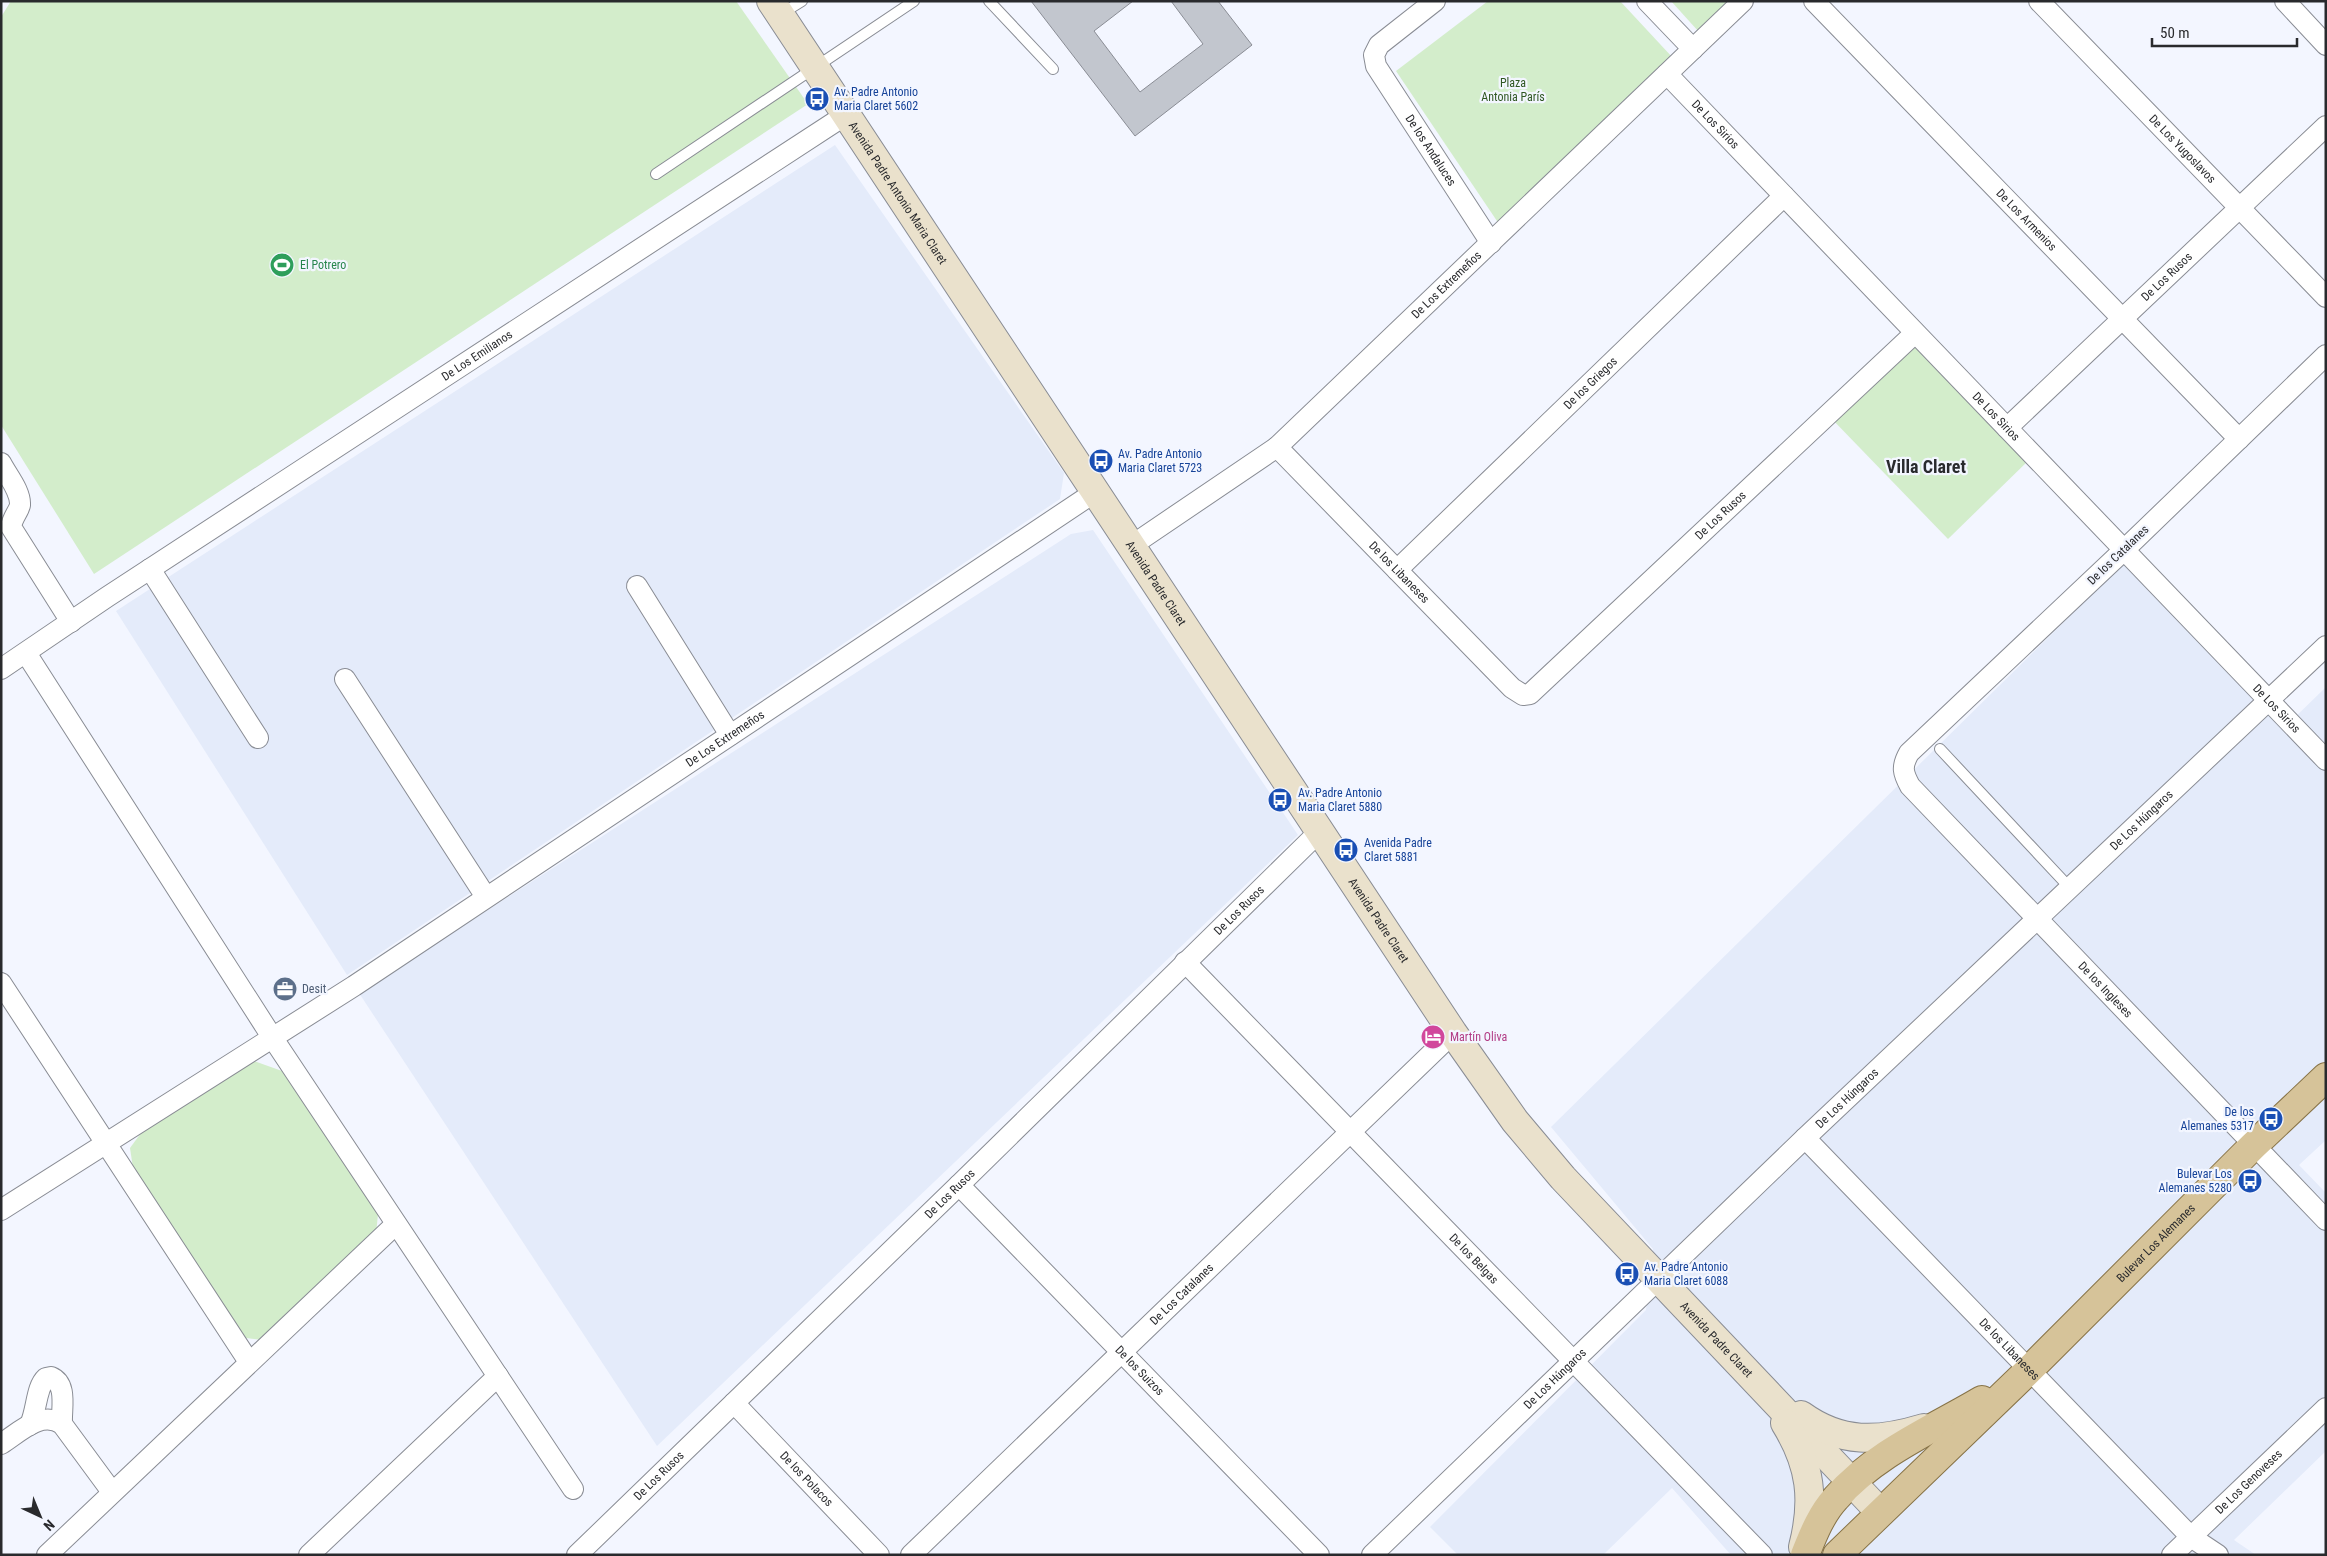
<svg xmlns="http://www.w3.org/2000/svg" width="2327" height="1556" font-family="'Roboto Condensed',sans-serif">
<rect width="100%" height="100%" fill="#f3f6ff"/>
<!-- built -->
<g fill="#e4ebfa">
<polygon points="835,145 1064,473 1060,499 347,975 116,611"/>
<polygon points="1093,530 1298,835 657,1446 359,993 1071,534"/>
<polygon points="2123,564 2284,728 2326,687 2326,1140 2299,1165 2326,1193 2326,1451 2234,1540 2256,1555 1731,1555 1672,1488 1603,1555 1458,1555 1430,1527 1646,1310 1653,1249 1551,1127"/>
</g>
<!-- green -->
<g fill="#d3edcb">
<polygon points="11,1 736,1 808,104 94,574 1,425 1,17"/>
<polygon points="1488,1 1620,1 1673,58 1499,224 1396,71"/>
<polygon points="1671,1 1732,1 1699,32"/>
<polygon points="1914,339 2031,458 1948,539 1830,417"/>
<polygon points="254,1061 282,1071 378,1214 376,1234 263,1340 246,1338 133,1168 130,1148 141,1133"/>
</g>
<!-- building -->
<polygon fill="#c2c6ce" stroke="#8a8d95" points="1031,1 1133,1 1094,31 1140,92 1203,44 1171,1 1218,1 1252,45 1135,136"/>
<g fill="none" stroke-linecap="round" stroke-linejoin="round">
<defs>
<g id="lane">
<polyline points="989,1 1053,69"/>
<polyline points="781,14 802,1"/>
<polyline points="656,174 914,1"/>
<polyline points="1940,749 2070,888"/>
</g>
<g id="street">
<path id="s1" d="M1435,1L1379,45L1374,55L1376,66L1491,243"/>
<polyline points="1647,1 1693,49"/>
<path id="s2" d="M1814,1L2239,439"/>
<path id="s3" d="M2039,1L2326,297"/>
<polyline points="2285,1 2326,45"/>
<path id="s4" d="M1667,74L2326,760"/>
<path id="s5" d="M2326,355L2124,550L1909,753C1901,767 1903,773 1910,786L2326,1220"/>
<path id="s6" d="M2007,428L2326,126"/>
<path id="s7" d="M1277,447L1512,688L1523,695L1530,694L1915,333"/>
<path d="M1,463C7,475 21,491 20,505C19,511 12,518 11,527L71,622"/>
<path id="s8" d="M1131,546L1277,447L1743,1"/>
<polyline points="150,569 258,738"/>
<path id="s9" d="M1397,570L1784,196"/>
<polyline points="637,586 730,735"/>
<polyline points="26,653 272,1037 573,1489"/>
<path id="s10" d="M1,669L107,597L847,114"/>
<polyline points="345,679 486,897"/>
<path id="s11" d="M1185,962L1762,1555"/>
<polyline points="1,983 249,1362"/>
<path id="s12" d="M1805,1138L2191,1537L2218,1555"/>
<path id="s13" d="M959,1185L1319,1555"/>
<path id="s14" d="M1,1210L354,986L1095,492"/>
<path id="s15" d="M734,1403L879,1555"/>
<path d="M30,1425C37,1410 36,1387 46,1378L51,1377C68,1384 61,1409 62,1424"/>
<path d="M1,1444C20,1432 41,1410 62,1424L112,1492"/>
<polyline points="47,1555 396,1224"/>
<polyline points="309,1555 498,1376"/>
<path id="s16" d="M577,1555L959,1185L1320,831"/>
<path id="s17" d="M911,1555L1453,1033"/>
<path id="s18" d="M1372,1555L1805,1138L2326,646"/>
<path id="s19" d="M2172,1555L2326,1408"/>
</g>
<g id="secondary">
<path id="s20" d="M771,1L1453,1033L1515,1121L1563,1178L1880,1512"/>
<path d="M1801,1415C1841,1444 1878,1442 1924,1428"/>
<path d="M1785,1423C1811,1465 1815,1500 1803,1547"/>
</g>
<g id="primary">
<path d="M1805,1555C1813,1535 1821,1514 1836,1498C1874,1454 1933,1429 1982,1400"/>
<path id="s21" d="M1837,1555L2030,1369L2253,1146L2326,1077"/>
</g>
</defs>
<!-- lane casing -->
<use href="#lane" stroke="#898c94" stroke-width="12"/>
<!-- street casing -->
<use href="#street" stroke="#898c94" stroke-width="22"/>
<!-- secondary casing -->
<use href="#secondary" stroke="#898c94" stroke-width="30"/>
<!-- primary casing -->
<use href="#primary" stroke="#877347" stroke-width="30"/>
<!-- lane -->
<use href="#lane" stroke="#fff" stroke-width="10"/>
<!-- street -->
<use href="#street" stroke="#fff" stroke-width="20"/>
<!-- secondary -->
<use href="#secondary" stroke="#eae1cc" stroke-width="28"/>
<!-- primary -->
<use href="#primary" stroke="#d6c399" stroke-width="28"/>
</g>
<!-- icons -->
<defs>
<symbol id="bus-disc" viewBox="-11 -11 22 22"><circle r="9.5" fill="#1a4fb4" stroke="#f3f6ff"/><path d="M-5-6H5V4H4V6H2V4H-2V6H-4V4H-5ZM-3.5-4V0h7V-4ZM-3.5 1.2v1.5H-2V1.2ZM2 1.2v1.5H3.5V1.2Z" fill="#fff"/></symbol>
<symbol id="stadium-disc" viewBox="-11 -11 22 22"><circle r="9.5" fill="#2e9e5b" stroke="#f3f6ff"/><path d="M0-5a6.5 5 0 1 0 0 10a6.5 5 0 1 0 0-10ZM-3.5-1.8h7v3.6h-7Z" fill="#fff"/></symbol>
<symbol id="office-disc" viewBox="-11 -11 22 22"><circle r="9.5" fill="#5c6f8a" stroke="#f3f6ff"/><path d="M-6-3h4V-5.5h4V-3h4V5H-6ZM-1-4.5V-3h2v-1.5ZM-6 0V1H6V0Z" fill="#fff"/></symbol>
<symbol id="hotel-disc" viewBox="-11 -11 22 22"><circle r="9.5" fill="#d1479c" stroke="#f3f6ff"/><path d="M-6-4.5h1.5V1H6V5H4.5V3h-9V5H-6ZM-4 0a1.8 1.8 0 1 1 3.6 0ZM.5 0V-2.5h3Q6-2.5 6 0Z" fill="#fff"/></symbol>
</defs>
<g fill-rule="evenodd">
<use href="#bus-disc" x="803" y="85" width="28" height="28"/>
<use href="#stadium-disc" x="268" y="251" width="28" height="28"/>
<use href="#bus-disc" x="1087" y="447" width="28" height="28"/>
<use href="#bus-disc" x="1266" y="786" width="28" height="28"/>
<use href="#bus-disc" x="1332" y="836" width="28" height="28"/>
<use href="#office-disc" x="271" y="975" width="28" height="28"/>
<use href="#hotel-disc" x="1419" y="1023" width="28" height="28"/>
<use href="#bus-disc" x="2257" y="1105" width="28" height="28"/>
<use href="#bus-disc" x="2236" y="1167" width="28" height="28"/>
<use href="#bus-disc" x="1613" y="1260" width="28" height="28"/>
</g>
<g text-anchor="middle" stroke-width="4.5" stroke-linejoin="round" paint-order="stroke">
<!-- park labels -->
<g font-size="12" fill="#2f5722" stroke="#f3f6ff">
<text x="1513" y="87">Plaza<tspan x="1513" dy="14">Antonia París</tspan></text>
</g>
<!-- transit labels -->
<g font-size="12" fill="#164399" stroke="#f3f6ff" text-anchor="start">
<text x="834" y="96">Av. Padre Antonio<tspan x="834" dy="14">Maria Claret 5602</tspan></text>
<text x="1118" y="458">Av. Padre Antonio<tspan x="1118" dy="14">Maria Claret 5723</tspan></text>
<text x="1298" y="797">Av. Padre Antonio<tspan x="1298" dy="14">Maria Claret 5880</tspan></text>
<text x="1364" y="847">Avenida Padre<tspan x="1364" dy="14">Claret 5881</tspan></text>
<text x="2254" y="1116" text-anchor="end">De los<tspan x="2254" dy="14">Alemanes 5317</tspan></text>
<text x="2232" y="1178" text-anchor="end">Bulevar Los<tspan x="2232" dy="14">Alemanes 5280</tspan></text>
<text x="1644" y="1271">Av. Padre Antonio<tspan x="1644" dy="14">Maria Claret 6088</tspan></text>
</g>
<!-- street labels -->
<g font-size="12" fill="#292a2d" stroke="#f3f6ff">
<text dy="4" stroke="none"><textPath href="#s4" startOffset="70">De Los Sirios</textPath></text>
<text dy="4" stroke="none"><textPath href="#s3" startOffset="206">De Los Yugoslavos</textPath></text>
<text dy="4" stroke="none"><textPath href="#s1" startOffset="194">De los Andaluces</textPath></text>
<text dy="4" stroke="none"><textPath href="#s20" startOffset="230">Avenida Padre Antonio Maria Claret</textPath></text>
<text dy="4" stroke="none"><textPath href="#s2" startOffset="305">De Los Armenios</textPath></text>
<text dy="4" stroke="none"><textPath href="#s6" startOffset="220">De Los Rusos</textPath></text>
<text dy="4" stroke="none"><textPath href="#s8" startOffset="411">De Los Extremeños</textPath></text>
<text dy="4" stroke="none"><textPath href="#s10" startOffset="570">De Los Emilianos</textPath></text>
<text dy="4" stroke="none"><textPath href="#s9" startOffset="269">De los Griegos</textPath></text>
<text dy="4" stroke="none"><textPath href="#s4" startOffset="475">De Los Sirios</textPath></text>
<text dy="4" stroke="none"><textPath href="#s7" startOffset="618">De Los Rusos</textPath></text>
<text transform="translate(2118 555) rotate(-44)" y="4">De los Catalanes</text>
<text dy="4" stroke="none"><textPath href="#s7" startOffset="175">De los Libaneses</textPath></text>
<text dy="4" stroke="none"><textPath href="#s20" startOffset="698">Avenida Padre Claret</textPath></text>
<text dy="4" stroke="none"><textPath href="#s4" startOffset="880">De Los Sirios</textPath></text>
<text dy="4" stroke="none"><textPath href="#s14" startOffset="864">De Los Extremeños</textPath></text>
<text dy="4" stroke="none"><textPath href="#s18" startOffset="1064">De Los Húngaros</textPath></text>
<text dy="4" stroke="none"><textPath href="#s16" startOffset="924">De Los Rusos</textPath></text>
<text dy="4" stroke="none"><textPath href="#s20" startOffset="1102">Avenida Padre Claret</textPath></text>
<text dy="4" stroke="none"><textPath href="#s5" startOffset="894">De los Ingleses</textPath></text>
<text dy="4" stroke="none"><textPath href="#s18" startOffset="659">De Los Húngaros</textPath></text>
<text dy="4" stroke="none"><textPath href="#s16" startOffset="519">De Los Rusos</textPath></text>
<text dy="4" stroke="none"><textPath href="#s21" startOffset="446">Bulevar Los Alemanes</textPath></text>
<text dy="4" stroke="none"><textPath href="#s11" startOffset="414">De los Belgas</textPath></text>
<text dy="4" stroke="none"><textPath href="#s17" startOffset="376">De Los Catalanes</textPath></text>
<text dy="4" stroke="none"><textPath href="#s20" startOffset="1642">Avenida Padre Claret</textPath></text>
<text dy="4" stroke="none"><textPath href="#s12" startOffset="294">De los Libaneses</textPath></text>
<text dy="4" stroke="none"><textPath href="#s13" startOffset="259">De los Suizos</textPath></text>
<text dy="4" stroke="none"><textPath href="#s18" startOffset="254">De Los Húngaros</textPath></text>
<text dy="4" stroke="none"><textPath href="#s16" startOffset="114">De Los Rusos</textPath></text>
<text dy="4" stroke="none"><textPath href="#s15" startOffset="105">De los Polacos</textPath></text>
<text dy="4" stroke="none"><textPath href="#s19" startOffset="106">De Los Genoveses</textPath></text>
</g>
<!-- leisure labels -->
<g font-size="12" fill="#27864d" stroke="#f3f6ff" text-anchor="start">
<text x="300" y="269">El Potrero</text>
</g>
<!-- service labels -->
<g font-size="12" fill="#4e5e75" stroke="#f3f6ff" text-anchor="start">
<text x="302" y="993">Desit</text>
</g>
<!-- hotel labels -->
<g font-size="12" fill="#b23c85" stroke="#f3f6ff" text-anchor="start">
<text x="1450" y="1041">Martín Oliva</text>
</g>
<!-- district labels -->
<g font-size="18" font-weight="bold" fill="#292a2d" stroke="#f3f6ff">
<text x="1926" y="473">Villa Claret</text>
</g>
</g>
<!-- border -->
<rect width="2327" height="1556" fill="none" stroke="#292a2d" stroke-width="5"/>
<!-- north arrow -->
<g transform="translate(40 1516) rotate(136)" stroke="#f3f6ff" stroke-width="4" paint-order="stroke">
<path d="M0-4L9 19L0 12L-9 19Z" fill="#292a2d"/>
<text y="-8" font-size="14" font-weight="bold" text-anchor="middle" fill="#292a2d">N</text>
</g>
<!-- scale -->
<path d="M2152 38v8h145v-8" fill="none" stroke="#292a2d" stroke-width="2.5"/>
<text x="2160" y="38" font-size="15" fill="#292a2d" stroke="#f3f6ff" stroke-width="4" paint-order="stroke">50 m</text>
</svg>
